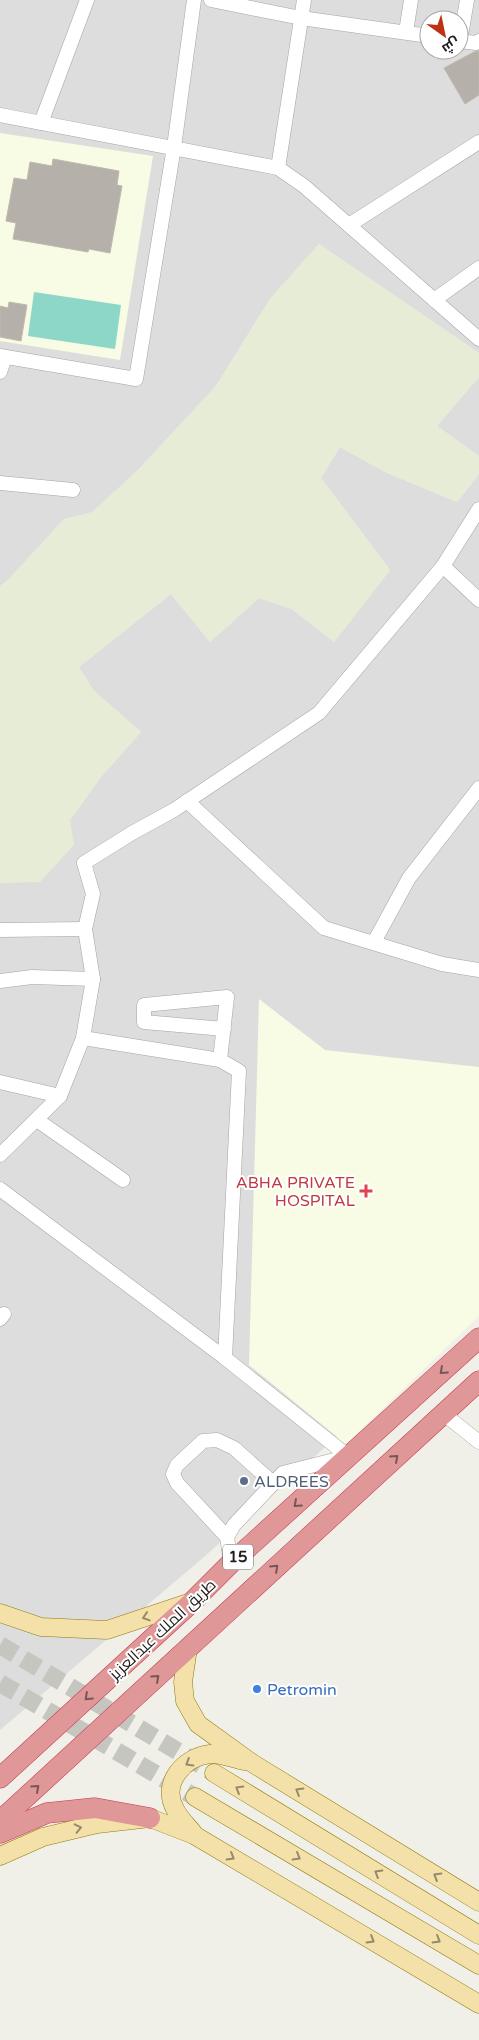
<svg xmlns="http://www.w3.org/2000/svg" width="479" height="2040" font-family="'Varela Round',Cairo,sans-serif">
<rect width="100%" height="100%" fill="#f0efe8"/>
<!-- residential -->
<g fill="#dedddd" fill-rule="evenodd">
<path d="M0,0H479V353L319,244L270,299L216,386L139,469L92,513L64,519L8,580L0,586ZM429,20H459V50H429Z"/>
<polygon points="479,377 479,456 437,426"/>
<polygon points="340,447 387,473 457,502 479,474 479,1307 204,1557 0,1730 0,883 7,883 70,820 101,777 141,732 93,690 79,667 171,594 210,642 259,598 292,609 334,642 390,570 321,478"/>
</g>
<!-- education -->
<g fill="#f8fce4">
<polygon points="0,133 153,156 120,360 0,341"/>
<polygon points="259,999 325,1050 479,1067 479,1316 346,1444 249,1365"/>
</g>
<!-- farmland -->
<polygon fill="#e6ecd5" points="319,244 479,353 479,377 437,426 479,456 479,474 457,502 387,473 340,447 321,478 390,570 334,642 292,609 259,598 210,642 171,594 79,667 93,690 141,732 101,777 70,820 74,845 40,882 0,883 0,586 8,580 64,519 92,512 139,469 216,386 270,299"/>
<!-- pitch -->
<polygon fill="#8dd7c8" points="34,292 121,305 115,349 28,336"/>
<!-- building -->
<g fill="#b5b1aa" stroke="#c0b8ab">
<polygon points="479,51 479,95 465,104 444,68 474,52"/>
<polygon points="53,159 119,171 117,185 122,186 110,253 89,249 88,252 13,239 16,223 6,221 14,178 27,180 30,162 52,166"/>
<polygon points="9,302 27,305 21,341 0,337 0,306 8,308"/>
</g>
<g fill="none" stroke-linecap="round" stroke-linejoin="round">
<!-- major-tunnel -->
<g stroke="#c6c6c0" stroke-width="18" stroke-dasharray="18 9" stroke-linecap="butt">
<polyline points="0,1645 214,1773"/>
<polyline points="0,1683 195,1797"/>
</g>
<defs>
<g id="minor">
<polyline points="211,0 301,18 429,36"/>
<polyline points="406,32 411,0"/>
<polyline points="459,41 476,43 479,41"/>
<polyline points="460,41 467,0"/>
<polyline points="0,115 278,168 304,186 479,339"/>
<polyline points="41,123 87,0"/>
<polyline points="278,168 304,0"/>
<polyline points="349,225 479,142"/>
<polyline points="434,300 479,268"/>
<polyline points="0,356 136,379 174,147 194,0"/>
<polyline points="0,372 5,357"/>
<polyline points="0,483 73,490"/>
<polyline points="443,566 479,600"/>
<polyline points="187,801 324,928 442,964 479,970"/>
<polyline points="0,930 85,929"/>
<polyline points="374,942 409,878 479,788"/>
<polyline points="0,981 32,977 93,979"/>
<polyline points="224,1029 144,1022 144,1005 227,997 220,1060 239,1071 225,1358"/>
<polyline points="83,1038 220,1060"/>
<polyline points="0,1082 60,1096"/>
<polyline points="37,1120 123,1180"/>
<polyline points="0,1155 60,1096 83,1038 93,979 85,929 93,894 84,863 132,833 174,810 319,713 443,566 479,509"/>
<polyline points="0,1189 225,1358 349,1457"/>
<polyline points="0,1319 4,1314"/>
<polyline points="444,1414 479,1442"/>
<polyline points="227,1537 177,1483 173,1474 177,1465 203,1441 217,1440 234,1448 273,1483"/>
<polyline points="231,1563 227,1537 234,1525 283,1473 346,1457"/>
</g>
<g id="major">
<polyline points="0,1613 41,1627 107,1630 191,1602"/>
<polyline points="188,1648 183,1682 185,1701 198,1724 252,1763 479,1902"/>
<polyline points="214,1773 479,1935"/>
<polyline points="195,1797 479,1965"/>
<path d="M194,1834C188,1826 179,1818 175,1809C161,1784 183,1757 210,1754C220,1753 234,1759 244,1761"/>
<polyline points="0,1856 43,1837 97,1824 150,1818 194,1835 479,2004"/>
</g>
<g id="highway">
<polyline points="0,1778 192,1602 231,1563 479,1338"/>
<polyline points="0,1821 479,1381"/>
<polyline points="0,1833 47,1813 95,1808 150,1818"/>
</g>
</defs>
<!-- minor casing -->
<use href="#minor" stroke="#a4a4a4" stroke-width="15"/>
<!-- major casing -->
<use href="#major" stroke="#8e7b0e" stroke-width="19"/>
<!-- highway casing -->
<use href="#highway" stroke="#cb374f" stroke-width="21"/>
<!-- minor -->
<use href="#minor" stroke="#fff" stroke-width="14"/>
<!-- major -->
<use href="#major" stroke="#f4e1a9" stroke-width="18"/>
<!-- highway -->
<use href="#highway" stroke="#df9797" stroke-width="20"/>
</g>
<!-- one-way arrows -->
<defs><path id="oneway-chevron" d="M-2-3.5L2.5 0L-2 3.5" fill="none" stroke-width="1.6" stroke-linecap="round" stroke-linejoin="round" transform="scale(1.25)"/></defs>
<g stroke="#765656">
<use href="#oneway-chevron" transform="translate(443 1371) rotate(138)"/>
<use href="#oneway-chevron" transform="translate(395 1458) rotate(-42)"/>
<use href="#oneway-chevron" transform="translate(297 1504) rotate(138)"/>
<use href="#oneway-chevron" transform="translate(275 1568) rotate(-43)"/>
<use href="#oneway-chevron" transform="translate(156 1678) rotate(-42)"/>
<use href="#oneway-chevron" transform="translate(88 1697) rotate(137)"/>
<use href="#oneway-chevron" transform="translate(36 1788) rotate(-42)"/>
</g>
<g stroke="#958a6b">
<use href="#oneway-chevron" transform="translate(146 1617) rotate(162)"/>
<use href="#oneway-chevron" transform="translate(189 1763) rotate(149)"/>
<use href="#oneway-chevron" transform="translate(239 1789) rotate(-149)"/>
<use href="#oneway-chevron" transform="translate(299 1791) rotate(-149)"/>
<use href="#oneway-chevron" transform="translate(78 1828) rotate(-13)"/>
<use href="#oneway-chevron" transform="translate(231 1857) rotate(31)"/>
<use href="#oneway-chevron" transform="translate(297 1857) rotate(30)"/>
<use href="#oneway-chevron" transform="translate(378 1873) rotate(-149)"/>
<use href="#oneway-chevron" transform="translate(437 1876) rotate(-149)"/>
<use href="#oneway-chevron" transform="translate(371 1940) rotate(31)"/>
<use href="#oneway-chevron" transform="translate(437 1940) rotate(31)"/>
</g>
<!-- markers -->
<path fill="#e0444e" stroke="#fff" stroke-width="2" d="M363.5 1183.5h5v5h5v5h-5v5h-5v-5h-5v-5h5z"/>
<circle fill="#5c6f8a" stroke="#fff" stroke-width="2" cx="244" cy="1481" r="5"/>
<circle fill="#3f7fe0" stroke="#fff" stroke-width="2" cx="257" cy="1689" r="5"/>
<g text-anchor="middle" stroke-width="4" stroke-linejoin="round" paint-order="stroke">
<!-- shield labels -->
<rect fill="#fff" stroke="#636363" stroke-width="1" x="223" y="1544.5" width="30" height="25" rx="4"/>
<g font-size="15" font-weight="bold" fill="#202020">
<text x="238" y="1562">15</text>
</g>
<!-- health labels -->
<g font-size="16" fill="#be3a42" stroke="#fff" text-anchor="end">
<text x="355" y="1188">ABHA PRIVATE<tspan x="355" dy="18">HOSPITAL</tspan></text>
</g>
<!-- service labels -->
<g font-size="16" fill="#4e5e75" stroke="#fff" text-anchor="start">
<text x="254" y="1487">ALDREES</text>
</g>
<!-- street labels -->
<g font-size="16" fill="#202020" stroke="#fff">
<text transform="translate(162 1629) rotate(-43)" y="6">طريق الملك عبدالعزيز</text>
</g>
<!-- shop labels -->
<g font-size="16" fill="#366cbe" stroke="#fff" text-anchor="start">
<text x="267" y="1695">Petromin</text>
</g>
</g>
<!-- north arrow -->
<g transform="translate(444 35) rotate(147)"><circle r="24" fill="#ffffff" stroke="#a6a6a6"/>
<path d="M0-4L9 19L0 12L-9 19Z" fill="#be3213"/>
<text y="-8" font-size="14" font-weight="bold" text-anchor="middle" fill="#202020">ش</text>
</g>
</svg>
